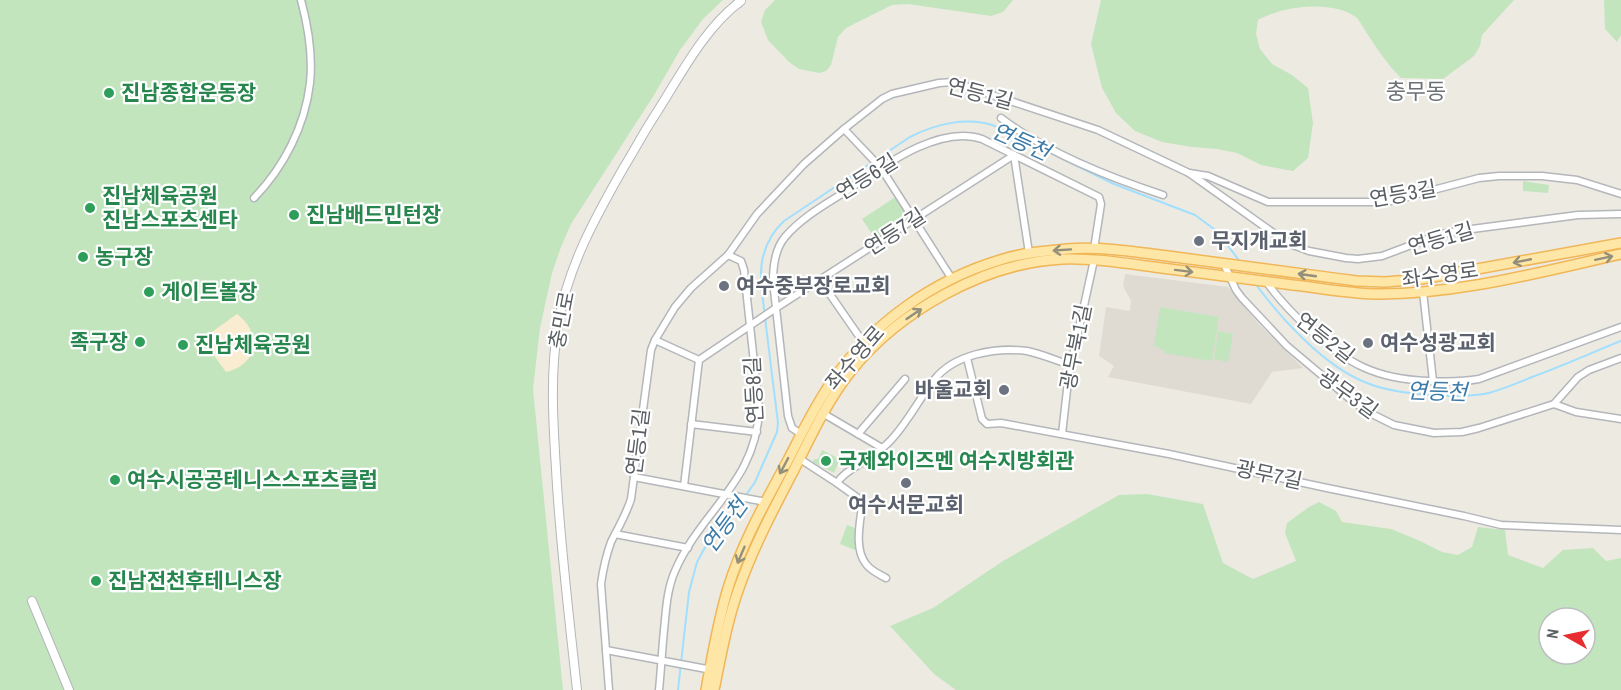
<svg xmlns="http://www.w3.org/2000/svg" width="1621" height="690" font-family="'Archivo Narrow','Noto Sans KR',sans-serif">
<rect width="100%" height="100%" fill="#edeae2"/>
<!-- education -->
<polygon fill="#dfdbd3" points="1125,274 1228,287 1259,324 1303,368 1272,372 1251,404 1108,377 1114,366 1099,356 1106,307 1130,311 1131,301 1123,286"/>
<!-- green -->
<g fill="#c2e5be" fill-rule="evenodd">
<polygon points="0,0 723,0 703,19 680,50 654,95 571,224 561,247 552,273 540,328 533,389 563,690 0,690"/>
<polygon points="775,0 1013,0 1003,12 991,16 908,4 892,5 846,28 838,37 831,65 826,71 819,73 799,69 789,62 768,40 761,22 765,10"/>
<path d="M1101,0H1514L1482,35L1480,46L1474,56L1443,79L1401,78C1389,66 1379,52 1370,38C1365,31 1362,24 1357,18C1335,0 1284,5 1258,20L1256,34L1260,49L1272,64L1292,75L1308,88L1313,123L1308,158L1293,171L1261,165L1237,153L1217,149L1192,147L1162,142L1135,131L1116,113L1102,88L1091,44Z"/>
<polygon points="1604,0 1621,0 1621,35 1617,42 1605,29"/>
<polygon points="1523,181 1549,185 1548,193 1523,191"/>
<polygon points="897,196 908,214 908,219 876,240 862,219"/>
<polygon points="1160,307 1219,317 1212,361 1164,353 1164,350 1154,346"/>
<polygon points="1218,331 1233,334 1228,362 1214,359"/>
<polygon points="822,450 840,459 834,473 813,462 814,459 818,459"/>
<path d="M1147,494L1203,504L1223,563L1253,579L1296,561L1285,533L1287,523L1309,507L1319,502L1336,511L1342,522L1391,529L1418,540L1442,552L1458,555L1472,547L1478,527L1505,530L1508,555L1543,568L1563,550L1593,548L1606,561L1621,558V690H956L934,674L890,626L933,608L1003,561L1119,495ZM1549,618H1585V654H1549Z"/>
<polygon points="847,525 855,528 855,550 840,544"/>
</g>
<!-- sand -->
<path fill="#faecd0" d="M237,314C263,334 258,364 226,372L202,339Z"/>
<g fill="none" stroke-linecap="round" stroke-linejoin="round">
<!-- stream -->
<g stroke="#a1dffe" stroke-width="2">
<path d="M1255,283C1281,319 1325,367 1367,383C1387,391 1408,393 1429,395C1449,396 1470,397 1489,393C1503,389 1518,383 1532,377C1562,366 1591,353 1621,341"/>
<path d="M678,690L689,592L697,562L708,542L742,501L755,482L777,432L778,423C774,391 770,358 766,326C764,305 759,282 762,261C765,246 772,232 784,221L910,137C935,124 968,116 995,126L1114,184L1195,215L1218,232L1240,262"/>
</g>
<defs>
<g id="minor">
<path d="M1001,118C1047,153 1108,177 1163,195"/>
<polyline points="844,129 881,168 952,279"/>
<polyline points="1014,155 1029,253"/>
<polyline points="1189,173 1208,176 1268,202 1377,202 1391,201 1479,178 1499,176 1542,176 1577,180 1621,194"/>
<path d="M254,198C284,167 305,126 310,83C313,55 308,26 301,0"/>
<polyline points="1224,264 1236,290 1242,298 1287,346 1350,399 1366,411 1394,425 1434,433 1462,432 1479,428 1554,404 1576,412 1621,419"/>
<polyline points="820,280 863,342"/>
<path d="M1266,281C1278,299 1293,314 1309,329C1348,364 1376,379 1428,381C1446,382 1462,382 1479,379L1621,327"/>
<polyline points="1423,292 1433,381"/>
<polyline points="655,340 699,360"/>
<polyline points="967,358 982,419 987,424 1001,423 1169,454 1327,488 1464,516 1501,525 1621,530"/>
<polyline points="1554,404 1578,377 1589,370 1621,358"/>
<polyline points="824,414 882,448"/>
<polyline points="691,424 757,432"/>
<path d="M801,434L792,428L788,416L773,281C773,265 775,249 785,237C802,217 826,204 848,190C882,167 939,124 982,139L1099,197L1101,204L1094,249"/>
<polyline points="858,434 905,379"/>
<polyline points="1062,434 1067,390 1071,365 1094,260"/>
<path d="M800,459L837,483L862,501V506C860,523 854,549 866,564C871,571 879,574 886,578"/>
<polyline points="634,477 766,502"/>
<path d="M837,483C844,472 856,467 866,460C875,454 884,448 891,440C908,422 919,399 934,380C954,354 996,347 1027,351C1042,354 1057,361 1071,365"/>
<polyline points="684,486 699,360 776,308 1014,155"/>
<polyline points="615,534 688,548"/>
<polyline points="606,650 712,670"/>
<path d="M609,690L601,584C603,569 606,556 611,542C618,528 626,515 631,499L651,350L655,340L675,307L691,288L728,255L757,214L804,164L844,129L882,99L892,94L939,83L953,82L1098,130L1189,173L1272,232L1293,245L1309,251L1346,258L1358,259L1382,256L1438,235L1457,231L1578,215L1621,214"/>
<path d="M659,690C661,670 662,650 664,630C666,610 667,589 675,571C700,512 757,481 759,409L744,270L741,261L728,255"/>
</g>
<g id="tertiary">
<polyline points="32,601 69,690"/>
<path d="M577,690C569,616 560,543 556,469C553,421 550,373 558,325C567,268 596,216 624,167C635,149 645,130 657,112C680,76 705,27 741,1"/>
</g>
<polyline id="secondary" points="738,3 740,0"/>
<g id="primary">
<path d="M706,690C712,656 718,621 728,588C742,543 766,501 788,460C802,433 815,405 833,380C872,324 933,280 1000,260C1021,253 1045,251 1067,249C1108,246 1149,254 1190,259C1245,266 1301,274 1357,281L1385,282L1422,279L1621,243"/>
<path d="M714,690C721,656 727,621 739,588C753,548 773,510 793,472C810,438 827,401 851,371C899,311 984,263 1062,259C1092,258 1124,263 1154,267C1201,273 1247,279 1293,285C1320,288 1347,293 1374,294C1457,295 1540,272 1621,254"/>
</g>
</defs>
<!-- minor casing -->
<use href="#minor" stroke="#b3b6ba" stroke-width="9"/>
<!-- tertiary casing -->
<use href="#tertiary" stroke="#b3b6ba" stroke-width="10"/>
<!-- secondary casing -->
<use href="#secondary" stroke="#b4b8bd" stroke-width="11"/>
<!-- primary casing -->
<use href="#primary" stroke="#f0b658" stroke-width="12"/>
<!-- minor -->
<use href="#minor" stroke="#fff" stroke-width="6"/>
<!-- tertiary -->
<use href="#tertiary" stroke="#fff" stroke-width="8"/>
<!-- secondary -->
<use href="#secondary" stroke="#fff" stroke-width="8"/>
<!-- primary -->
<use href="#primary" stroke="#fee7a6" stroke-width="9"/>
</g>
<!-- one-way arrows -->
<defs><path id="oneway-shaft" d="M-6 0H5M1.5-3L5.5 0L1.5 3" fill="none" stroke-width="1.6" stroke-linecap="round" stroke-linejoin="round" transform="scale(1.5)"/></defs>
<g stroke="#938f7a">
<use href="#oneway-shaft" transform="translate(1062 250) rotate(176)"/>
<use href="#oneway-shaft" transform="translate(1604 258) rotate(-12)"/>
<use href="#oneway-shaft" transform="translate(1522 261) rotate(169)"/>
<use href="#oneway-shaft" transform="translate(1184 271) rotate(7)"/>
<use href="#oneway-shaft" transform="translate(1307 275) rotate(-172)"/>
<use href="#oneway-shaft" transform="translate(914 314) rotate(-34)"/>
<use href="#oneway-shaft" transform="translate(784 466) rotate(118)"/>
<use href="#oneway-shaft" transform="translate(741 555) rotate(113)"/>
</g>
<!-- markers -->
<g fill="#2e9e5b" stroke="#fff" stroke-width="2">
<circle cx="109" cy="93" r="6"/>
<circle cx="90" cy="208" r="6"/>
<circle cx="294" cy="215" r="6"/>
<circle cx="83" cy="257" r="6"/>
<circle cx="149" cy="292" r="6"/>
<circle cx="140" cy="342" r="6"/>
<circle cx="183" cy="345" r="6"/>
<circle cx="826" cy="461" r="6"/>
<circle cx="115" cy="480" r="6"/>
<circle cx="96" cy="581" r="6"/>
</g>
<g fill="#6b7280" stroke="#fff" stroke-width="2">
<circle cx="1199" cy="241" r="6"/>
<circle cx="724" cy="286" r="6"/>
<circle cx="1368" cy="343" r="6"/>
<circle cx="1004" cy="390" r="6"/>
<circle cx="906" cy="483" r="6"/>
</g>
<g text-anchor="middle" stroke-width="4.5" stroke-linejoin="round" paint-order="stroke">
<!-- leisure labels -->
<g font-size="21" font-weight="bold" fill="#27864d" stroke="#fff" text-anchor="start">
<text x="121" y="100">진남종합운동장</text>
<text x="102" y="203">진남체육공원<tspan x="102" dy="24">진남스포츠센타</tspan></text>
<text x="306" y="222">진남배드민턴장</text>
<text x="95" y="264">농구장</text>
<text x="161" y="299">게이트볼장</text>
<text x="128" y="349" text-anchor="end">족구장</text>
<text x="195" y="352">진남체육공원</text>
<text x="838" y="468">국제와이즈멘 여수지방회관</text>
<text x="127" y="487">여수시공공테니스스포츠클럽</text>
<text x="108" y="588">진남전천후테니스장</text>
</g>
<!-- street labels -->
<g font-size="21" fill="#5a5f63" stroke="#fff">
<text transform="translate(980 94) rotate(15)" y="7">연등1길</text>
<text transform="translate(867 177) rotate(-32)" y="7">연등6길</text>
<text transform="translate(1403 194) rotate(-10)" y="7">연등3길</text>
<text transform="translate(895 232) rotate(-33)" y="7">연등7길</text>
<text transform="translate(1441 239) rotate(-16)" y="7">연등1길</text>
<text transform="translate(1440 275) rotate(-8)" y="7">좌수영로</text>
<text transform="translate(562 320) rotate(-79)" y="7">충민로</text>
<text transform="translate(1325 338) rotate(38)" y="7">연등2길</text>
<text transform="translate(1076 347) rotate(-79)" y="7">광무북1길</text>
<text transform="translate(855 358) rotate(-49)" y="7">좌수영로</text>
<text transform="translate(754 390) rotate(-93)" y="7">연등8길</text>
<text transform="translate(1348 394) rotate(36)" y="7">광무3길</text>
<text transform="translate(638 442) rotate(-83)" y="7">연등1길</text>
<text transform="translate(1269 475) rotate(12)" y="7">광무7길</text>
</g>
<!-- worship labels -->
<g font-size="21" font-weight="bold" fill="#5b616d" stroke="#fff" text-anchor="start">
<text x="1211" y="248">무지개교회</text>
<text x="736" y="293">여수중부장로교회</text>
<text x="1380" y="350">여수성광교회</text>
<text x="992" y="397" text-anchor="end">바울교회</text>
<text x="906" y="512" text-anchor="middle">여수서문교회</text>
</g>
<!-- neighbourhood labels -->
<g font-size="22" fill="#6b7175" stroke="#fff">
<text x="1416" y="99">충무동</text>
</g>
<!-- water labels -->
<g font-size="22" font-style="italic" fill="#3c7ba7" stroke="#fff">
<text transform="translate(1021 141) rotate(24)" y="8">연등천</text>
<text transform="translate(1437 391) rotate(2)" y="8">연등천</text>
<text transform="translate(724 525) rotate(-54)" y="8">연등천</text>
</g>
</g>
<!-- north arrow -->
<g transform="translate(1567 636) rotate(279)"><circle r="28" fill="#ffffff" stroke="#bdbfc1" stroke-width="1.5"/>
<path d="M0-4.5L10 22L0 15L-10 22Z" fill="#e82d31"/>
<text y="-9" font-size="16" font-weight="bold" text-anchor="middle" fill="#5a5f63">N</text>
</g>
</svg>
